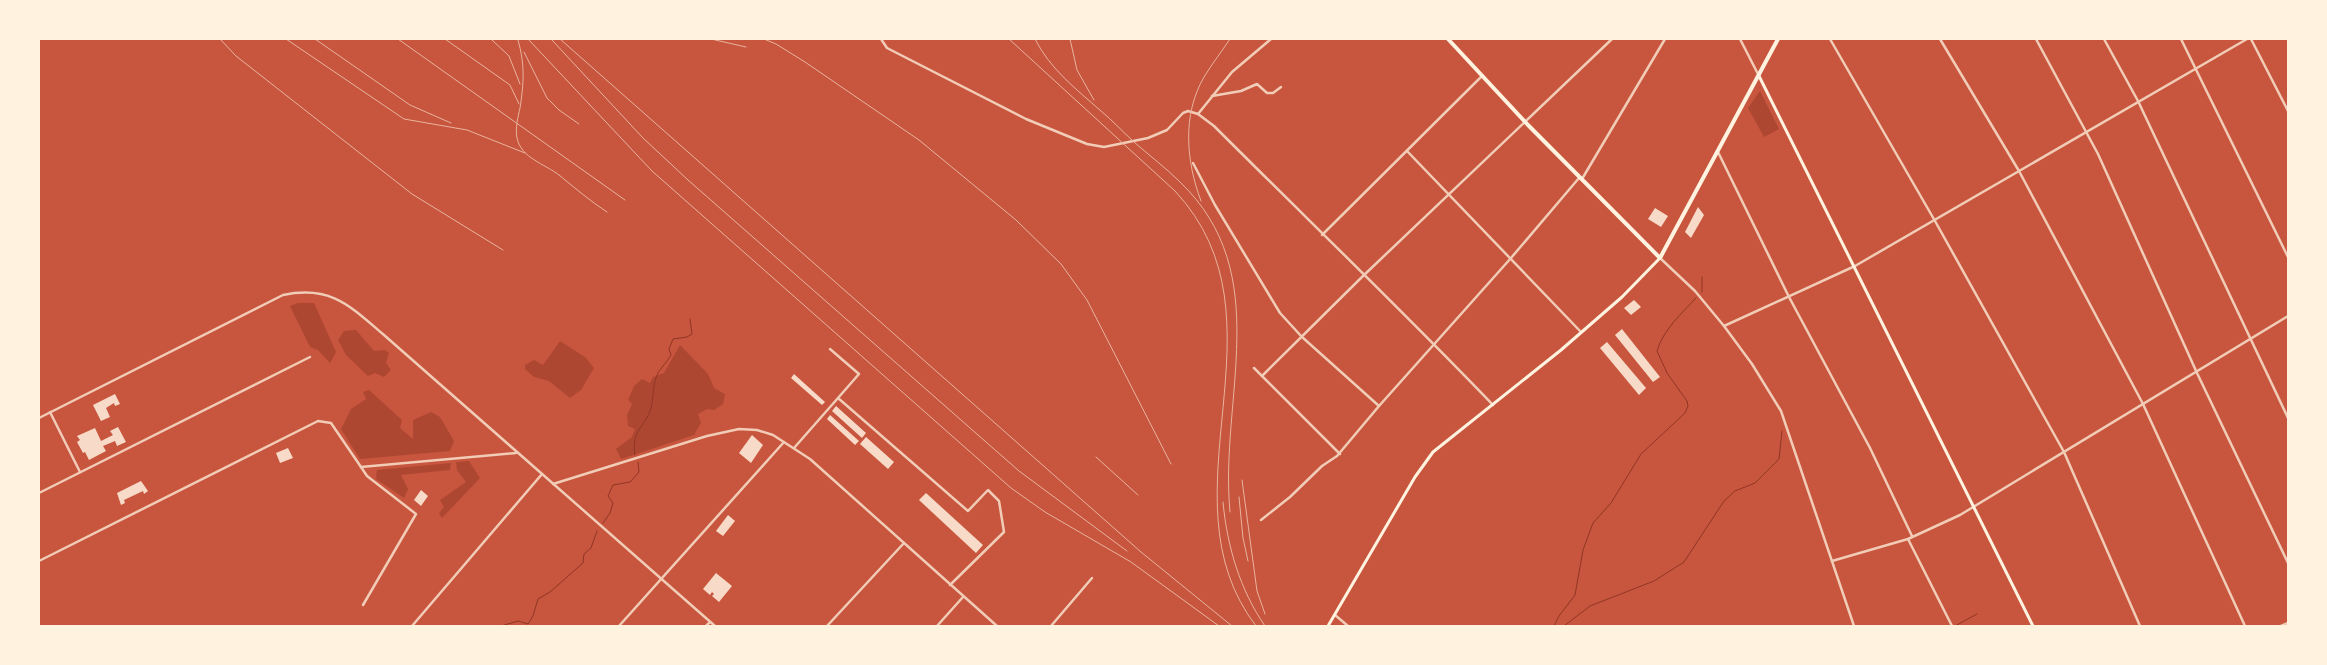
<svg xmlns="http://www.w3.org/2000/svg" width="2327" height="665" font-family="Arial,sans-serif">
<rect width="100%" height="100%" fill="#c8553d"/>
<!-- green -->
<g fill="#ae4732">
<polygon points="1760,91 1779,129 1764,137 1748,108"/>
<polygon points="298,303 314,303 336,352 330,363 318,350 310,347 290,306"/>
<polygon points="356,330 374,351 385,350 389,353 386,363 391,370 384,377 375,373 368,376 346,355 338,340 344,331"/>
<polygon points="560,341 585,357 594,368 581,390 570,398 549,381 534,377 525,369 525,365 534,360 543,365"/>
<polygon points="680,345 708,374 714,388 725,394 723,404 714,410 707,409 698,414 701,423 694,435 621,459 616,449 632,437 635,429 628,426 627,415 632,404 628,400 634,386 642,379 650,383 653,377 664,373"/>
<polygon points="369,390 402,420 400,428 413,439 413,420 431,412 440,417 454,441 450,451 360,459 341,429 351,409 366,399 363,392"/>
<polygon points="469,461 480,478 442,518 439,513 444,507 440,500 466,482 457,470 456,462"/>
<polygon points="451,463 450,470 401,475 408,489 404,498 376,479 377,470"/>
</g>
<g fill="none" stroke-linecap="round" stroke-linejoin="round">
<!-- stream -->
<g stroke="#8f3625" stroke-width="1">
<polyline points="1702,277 1702,292"/>
<path d="M635,455C631,429 645,428 651,408C654,396 652,385 658,373C660,369 667,362 671,355L669,349L673,339L687,337L692,334L690,319"/>
<polyline points="603,523 610,513 613,503 608,496 613,485 630,482 639,472 638,462"/>
<polyline points="501,626 518,621 528,624 533,616 538,599 550,592 583,563 584,554 591,548 597,531"/>
<path d="M1554,626L1559,616L1575,595L1583,550L1593,523L1611,503L1641,454L1685,413L1688,406L1687,401L1667,373L1657,351C1663,330 1682,313 1696,298"/>
<polyline points="1564,626 1590,606 1654,581 1684,562 1724,501 1735,491 1755,483 1779,459 1782,431"/>
<polyline points="1955,626 1977,614"/>
</g>
</g>
<!-- building -->
<g fill="#f7dbc8">
<polygon points="1698,207 1704,215 1691,238 1685,232"/>
<polygon points="1655,208 1668,216 1661,227 1648,219"/>
<polygon points="1634,300 1641,307 1631,315 1624,308"/>
<polygon points="1622,329 1660,377 1653,382 1615,335"/>
<polygon points="1607,342 1646,388 1639,395 1600,348"/>
<polygon points="794,374 825,402 822,405 791,378"/>
<polygon points="115,394 120,404 115,406 114,403 106,408 110,417 101,421 93,405"/>
<polygon points="836,406 866,433 862,438 832,411"/>
<polygon points="830,415 859,441 855,445 827,419"/>
<polygon points="118,427 126,442 117,446 115,441 103,446 106,451 89,460 85,452 83,453 77,442 80,440 77,436 95,428 101,441 113,435 110,431"/>
<polygon points="752,435 763,445 751,463 739,453"/>
<polygon points="866,437 894,462 888,469 860,444"/>
<polygon points="288,448 293,458 280,463 276,453"/>
<polygon points="141,481 148,491 144,494 143,491 124,500 125,503 121,505 117,493"/>
<polygon points="421,490 428,496 421,506 414,500"/>
<polygon points="926,493 983,545 976,553 919,500"/>
<polygon points="728,515 735,521 723,536 716,531"/>
<polygon points="716,573 732,586 719,602 712,596 714,594 712,592 710,595 703,589"/>
</g>
<g fill="none" stroke-linecap="round" stroke-linejoin="round">
<!-- minor -->
<g stroke="#f1ccb7" stroke-width="2.5">
<path d="M881,39L887,48L1026,119L1087,144L1104,147L1148,138L1167,130L1183,113L1188,111L1198,114L1214,126C1307,219 1402,310 1493,405"/>
<polyline points="1740,39 1759,76"/>
<polyline points="1830,39 1935,221 2064,452 2140,626"/>
<polyline points="1940,39 2019,171 2143,404 2245,626"/>
<polyline points="2036,39 2098,154 2197,373 2288,563"/>
<polyline points="2104,39 2138,101 2288,418"/>
<polyline points="2181,39 2288,257"/>
<polyline points="2251,39 2288,111"/>
<polyline points="1212,96 1241,91 1257,84 1267,93 1273,93 1281,87"/>
<polyline points="1198,114 1232,72 1271,39"/>
<polyline points="1407,151 1581,332"/>
<polyline points="1718,152 1789,297 1870,448 1912,536"/>
<polyline points="1193,163 1215,205 1280,313 1302,337 1379,406"/>
<polyline points="1582,179 1665,39"/>
<polyline points="1322,235 1482,76"/>
<polyline points="1660,258 1695,291 1724,326 1752,364 1781,411 1854,626"/>
<polyline points="1724,326 1855,266 2247,39"/>
<polyline points="830,349 859,374 838,398"/>
<polyline points="1254,368 1340,454"/>
<polyline points="1262,376 1363,276 1612,39"/>
<polyline points="50,412 80,472"/>
<path d="M39,418L283,295C331,285 350,306 384,335L715,626"/>
<polyline points="794,448 838,398 968,511 988,490 999,501 1004,532 950,585"/>
<polyline points="361,467 367,476 416,514 363,605"/>
<polyline points="553,484 707,436 739,429 757,430 773,435 810,459 997,626"/>
<polyline points="39,493 310,357"/>
<polyline points="1261,520 1290,497 1322,466 1337,456 1379,406 1511,258 1579,178"/>
<polyline points="1908,539 1952,626"/>
<polyline points="39,561 318,421 331,423 361,467 516,453"/>
<polyline points="1832,561 1908,539 1960,515 2288,316"/>
<polyline points="1335,615 1348,626"/>
<polyline points="412,626 542,474"/>
<polyline points="619,626 784,442"/>
<polyline points="706,626 710,622"/>
<polyline points="827,626 904,543"/>
<polyline points="937,626 963,597"/>
<polyline points="1051,626 1092,578"/>
<polyline points="2281,626 2288,623"/>
</g>
<!-- secondary -->
<g stroke="#fff3e0" stroke-width="3">
<polyline points="1759,76 2033,626"/>
<polyline points="1328,626 1415,477 1433,452 1561,350 1622,297 1660,258"/>
</g>
<!-- primary -->
<polyline stroke="#fff3e0" stroke-width="4" points="1448,39 1528,125 1660,258 1778,39"/>
<!-- rail -->
<g stroke="#e9b49f" stroke-width="1">
<polyline points="220,39 236,56 412,194 503,250"/>
<polyline points="286,39 404,119 467,130 525,153"/>
<polyline points="315,39 410,105 451,123"/>
<polyline points="398,39 625,200"/>
<polyline points="445,39 510,85 519,104"/>
<polyline points="491,39 509,56 520,84"/>
<polyline points="528,39 652,171 1011,488 1045,512 1131,562 1219,626"/>
<polyline points="551,39 643,138 688,180 1019,471 1127,551"/>
<polyline points="560,39 1141,552 1232,626"/>
<polyline points="711,39 746,47"/>
<polyline points="764,39 776,44 805,62 919,140 1016,220 1061,264 1087,300 1171,464"/>
<path d="M1009,39L1175,191C1295,320 1156,495 1256,626"/>
<path d="M1035,39C1050,69 1076,89 1101,111C1113,121 1123,132 1134,142C1150,156 1166,168 1180,182C1276,274 1219,398 1230,512"/>
<polyline points="1070,39 1077,70 1094,100"/>
<path d="M518,40C525,64 524,83 520,108C518,117 515,128 517,138C521,158 545,164 559,175C575,188 590,201 607,212"/>
<polyline points="524,52 547,98 559,110 579,124"/>
<path d="M1201,201C1186,161 1182,115 1204,77C1212,64 1222,51 1230,39"/>
<polyline points="1096,457 1138,495"/>
<polyline points="1242,480 1257,591 1265,614"/>
<polyline points="1239,497 1243,538 1248,561"/>
<path d="M1223,502C1227,546 1240,590 1265,626"/>
</g>
</g>
<!-- border -->
<rect width="2327" height="665" fill="none" stroke="#fff3e0" stroke-width="80"/>
</svg>
